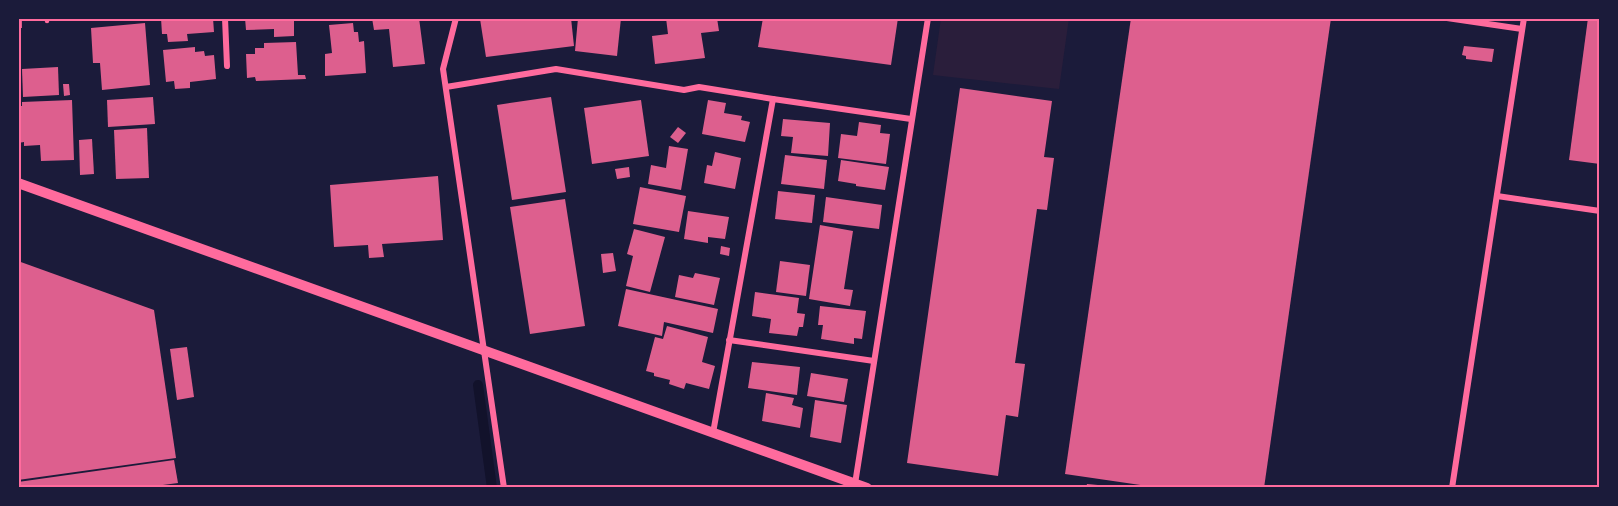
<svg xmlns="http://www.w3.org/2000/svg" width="1618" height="506" font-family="'Source Sans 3',sans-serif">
<rect width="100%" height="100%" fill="#1b1b3a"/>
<!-- green -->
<polygon fill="#2a1e3b" points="941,18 1069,18 1059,89 933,75"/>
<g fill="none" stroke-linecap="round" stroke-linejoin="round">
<!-- stream -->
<polyline stroke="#12122b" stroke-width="10" points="478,385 492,488"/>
</g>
<!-- building -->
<g fill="#dd5f8e">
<rect x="18" y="18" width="4" height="10"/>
<polygon points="161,18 213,18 214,32 187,34 188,41 168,42 167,34 162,34"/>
<polygon points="245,18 294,18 294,36 274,37 274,29 246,30"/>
<polygon points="372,18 419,18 425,64 393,67 389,29 374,30"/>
<polygon points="490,18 571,18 574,46 486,57 480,19"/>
<polygon points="578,18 621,18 617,56 575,51"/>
<polygon points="666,18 717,18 719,31 701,33 705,58 655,64 652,36 668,34"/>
<polygon points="763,18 898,18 891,65 758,47"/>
<polygon points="1131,18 1331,18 1264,488 1161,488 1065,474"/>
<polygon points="1588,18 1600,18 1600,164 1569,160"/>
<polygon points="145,23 150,85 102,90 100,63 93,63 91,28"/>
<polygon points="353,23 354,32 358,32 359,42 364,41 366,73 325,76 325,54 332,53 329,25"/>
<polygon points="296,42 298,75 305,75 306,79 256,81 255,77 247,78 246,54 255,54 255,48 264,48 264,43"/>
<polygon points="1464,46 1494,49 1492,62 1466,59 1466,56 1462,55"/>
<polygon points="195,47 195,52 204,51 205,56 214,55 216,79 190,82 190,88 175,89 174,81 166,82 163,50"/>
<polygon points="58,67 59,95 23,97 22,69"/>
<polygon points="63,84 69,84 70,95 64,96"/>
<polygon points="960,88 1052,101 1044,157 1054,158 1047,210 1037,209 1015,363 1025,364 1018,417 1006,415 998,476 907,463"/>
<polygon points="153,97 155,124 108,127 107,100"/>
<polygon points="551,97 566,192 512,200 497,105"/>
<polygon points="72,100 74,160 41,161 40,145 24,146 24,142 18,143 18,106 22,106 22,102"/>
<polygon points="641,100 649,156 592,164 584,108"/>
<polygon points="708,100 726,103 724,113 742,116 741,120 750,122 745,142 702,134"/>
<polygon points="783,119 830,123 828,156 791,153 793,137 781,136"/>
<polygon points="859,122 881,125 880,133 890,134 886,164 838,158 841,134 857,136"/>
<polygon points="678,127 686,133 678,143 670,137"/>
<polygon points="147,128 149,178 116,179 114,130"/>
<polygon points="92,139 94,174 80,175 79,140"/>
<polygon points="669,146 688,149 681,190 648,184 651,165 666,168"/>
<polygon points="715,152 741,158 735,189 704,183 707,165 712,166"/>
<polygon points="785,155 827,160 824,189 781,184"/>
<polygon points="841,160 889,167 885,190 856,186 856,184 838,181"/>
<polygon points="629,167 630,177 617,179 615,169"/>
<polygon points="438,176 443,240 382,244 384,257 369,258 368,245 334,247 330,185"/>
<polygon points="640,187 686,196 679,232 633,224"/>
<polygon points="778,191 815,195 812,223 775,219"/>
<polygon points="826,197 882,205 879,229 823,222"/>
<polygon points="565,199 585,326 530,334 510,207"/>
<polygon points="688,211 729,217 725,239 708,237 708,243 684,239"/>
<polygon points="820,225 853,231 844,289 853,290 850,306 809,299"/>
<polygon points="634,229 665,237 650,292 626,286 633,256 627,254"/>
<polygon points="721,246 730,248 729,256 720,254"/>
<polygon points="613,253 616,271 603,273 601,254"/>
<polygon points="18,261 154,310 176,458 18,480"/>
<polygon points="780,261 810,265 806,296 776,292"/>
<polygon points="695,273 720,278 714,305 675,297 679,275 693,278"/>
<polygon points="626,289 718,309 713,333 664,322 662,336 618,326"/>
<polygon points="755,292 799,298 797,313 805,314 803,327 799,327 797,336 769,333 771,319 752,316"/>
<polygon points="820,306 866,311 862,339 854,338 854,344 821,339 823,325 818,325"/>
<polygon points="667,326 708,337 702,362 715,366 709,389 686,383 684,389 669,384 670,380 654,376 654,373 646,371 655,337 663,339"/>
<polygon points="187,347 194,397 177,400 170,349"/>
<polygon points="752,362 800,367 797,395 748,388"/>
<polygon points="811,373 848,379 844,402 807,396"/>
<polygon points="766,393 794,398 792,405 803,408 800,428 762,421"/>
<polygon points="815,400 847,405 841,443 810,437"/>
<polygon points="174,460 178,483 140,488 18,488 18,482"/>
<polygon points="1087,484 1098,485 1098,488 1086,488"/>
</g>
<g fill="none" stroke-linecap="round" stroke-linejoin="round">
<!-- service -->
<polyline stroke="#ff6b9d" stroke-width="4.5" points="47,18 47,21"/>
<!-- minor -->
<g stroke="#ff6b9d" stroke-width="6">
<polyline points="225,18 227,66"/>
<polyline points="456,18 443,69 504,488"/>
<polyline points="1447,18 1522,29"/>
<polyline points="446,87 556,69 684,90 699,87 773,99"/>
<polyline points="1497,196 1600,211"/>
<polyline points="729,340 874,361"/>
<polyline points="713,433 773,99 911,119"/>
<polyline points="855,484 928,18"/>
<polyline points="1452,488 1524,18"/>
</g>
<!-- tertiary -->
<polyline stroke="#ff6b9d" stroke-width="10" points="18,183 867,488"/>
</g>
<!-- border -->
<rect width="1618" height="506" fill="none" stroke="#1b1b3a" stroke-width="39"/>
<rect x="20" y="20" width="1578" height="466" fill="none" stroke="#ff6b9d" stroke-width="2"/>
</svg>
